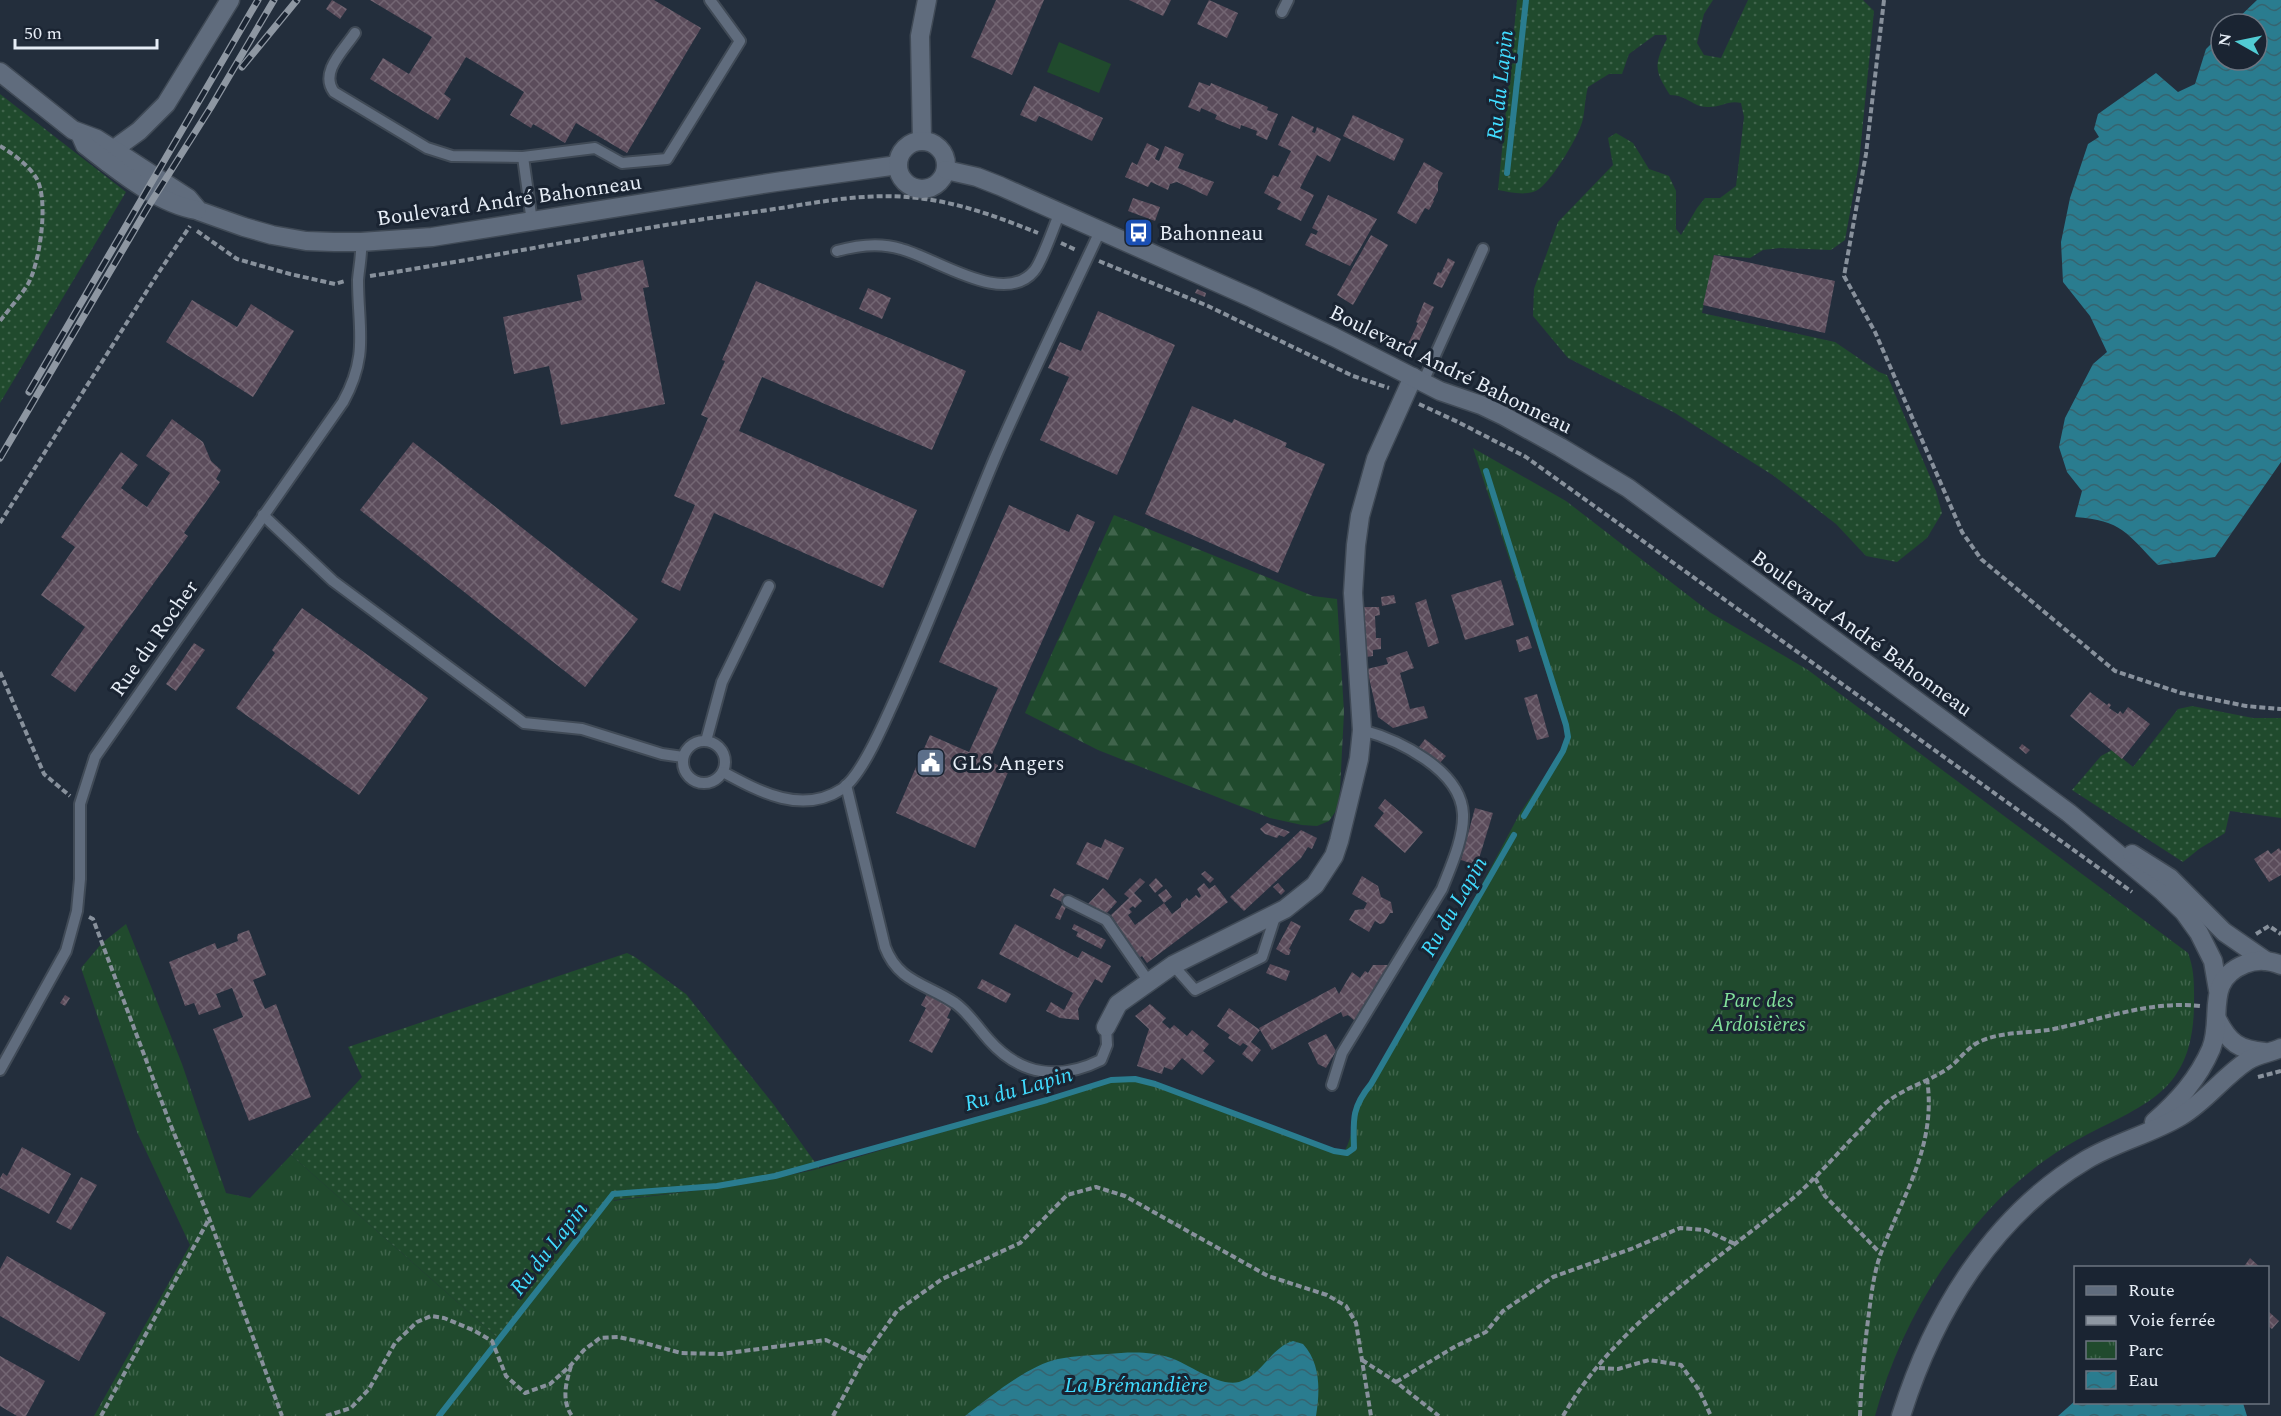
<svg xmlns="http://www.w3.org/2000/svg" width="2281" height="1416" font-family="Spectral,serif">
<defs>
<pattern id="grass-dots" width="8" height="8" patternUnits="userSpaceOnUse" patternTransform="scale(1.5)"><rect width="8" height="8" fill="#204a2d"/><path d="M2 2h.1M6 6h.1" fill="none" stroke="#40644c" stroke-width="1.8" stroke-linecap="round"/></pattern>
<pattern id="forest-firs" width="22" height="20" patternUnits="userSpaceOnUse" patternTransform="scale(1.5)"><rect width="22" height="20" fill="#204a2d"/><path d="M5 1l3.5 6h-7zM16 11l3.5 6h-7z" fill="#40644c"/></pattern>
<pattern id="park-tufts" width="24" height="20" patternUnits="userSpaceOnUse" patternTransform="scale(1.5)"><rect width="24" height="20" fill="#204a2d"/><path d="M3 7l-1-3M5 7V3M7 7l1-3M15 17l-1-3M17 17v-4M19 17l1-3" fill="none" stroke="#40644c"/></pattern>
<pattern id="water-waves" width="16" height="10" patternUnits="userSpaceOnUse" patternTransform="scale(1.5)"><rect width="16" height="10" fill="#2a7c8f"/><path d="M0 5q4-4 8 0t8 0" fill="none" stroke="#366470"/></pattern>
<pattern id="building-cross-hatch" width="8" height="8" patternUnits="userSpaceOnUse" patternTransform="scale(1.5)"><rect width="8" height="8" fill="#5b4c5b"/><path d="M0 0l8 8M0 8l8-8" fill="none" stroke="#736673"/></pattern>
</defs>
<rect width="100%" height="100%" fill="#232e3c"/>
<!-- grass -->
<g fill="url(#grass-dots)">
<path d="M1517,0H1713L1704,14L1697,43L1704,55L1721,58L1748,0H1863L1874,11L1859,163L1845,240L1831,250L1781,248L1763,250L1750,258L1714,255L1702,313L1835,342L1879,372L1887,375L1936,491L1942,513L1927,538L1897,562L1866,556L1836,524L1774,476L1675,413L1568,358L1533,316L1534,289L1558,222L1613,165L1608,138L1616,133L1633,143L1649,169L1669,176L1676,191V229L1681,235L1697,208L1705,198H1720L1736,186L1744,117L1741,103C1727,100 1721,108 1707,107C1693,107 1687,95 1670,95C1655,72 1653,65 1667,39L1666,35H1655L1629,54L1622,74H1609L1588,87C1585,98 1585,109 1583,119C1579,136 1553,179 1539,189C1528,197 1510,192 1498,190Z"/>
<polygon points="0,94 126,192 0,403"/>
<polygon points="2192,706 2253,718 2281,718 2281,818 2230,811 2225,833 2199,849 2183,862 2072,790 2101,756 2112,750 2133,767 2178,709"/>
<polygon points="627,953 635,957 686,994 774,1105 819,1168 734,1186 614,1200 510,1321 498,1338 291,1155 362,1077 348,1047"/>
</g>
<!-- forest -->
<polygon fill="url(#forest-firs)" points="1114,515 1313,596 1337,599 1344,712 1340,790 1338,808 1329,821 1317,826 1302,825 1270,818 1098,750 1025,713"/>
<!-- park -->
<path fill="url(#park-tufts)" d="M1473,448L1566,501L1711,613L1808,670L2188,953C2195,971 2194,988 2194,1007C2192,1102 2133,1106 2065,1147C2037,1164 2010,1187 1988,1211C1934,1270 1896,1339 1875,1416H94L190,1245L137,1132L81,968L102,943L126,924L182,1064L226,1193L250,1198L291,1155L498,1338L510,1321L612,1201L734,1186L814,1170L1119,1080H1140L1288,1134L1340,1151L1345,1150C1353,1137 1351,1123 1357,1110L1450,944L1520,813L1565,746V731L1552,690Z"/>
<!-- garden -->
<polygon fill="#204a2d" points="1059,42 1111,64 1099,93 1047,72"/>
<!-- water -->
<g fill="url(#water-waves)">
<path d="M2257,0H2281V462L2215,557L2158,565C2127,534 2122,520 2075,517L2082,491L2067,472L2059,447L2065,418L2093,364L2107,352L2090,316L2063,282L2061,242L2070,198L2088,144L2099,137L2094,129L2098,114L2156,73L2178,92L2195,84L2206,49L2221,34V60H2257V24H2232Z"/>
<path d="M1293,1341L1303,1344C1321,1364 1320,1391 1316,1416H965C990,1397 1027,1366 1058,1359C1074,1356 1091,1355 1108,1354C1129,1352 1151,1351 1171,1358C1190,1365 1219,1387 1239,1382C1262,1376 1270,1348 1293,1341Z"/>
<polygon points="2075,1401 2076,1402 2243,1403 2247,1416 2058,1416"/>
</g>
<g fill="none" stroke-linecap="round" stroke-linejoin="round">
<!-- stream -->
<g stroke="#2a7c8f" stroke-width="6">
<polyline points="1507,173 1526,0"/>
<polyline points="1486,471 1566,725 1568,737 1563,751 1524,816"/>
<path d="M439,1416L613,1194L717,1186L775,1176L1047,1100L1111,1080L1135,1079L1155,1084L1334,1151L1347,1153L1354,1148C1353,1119 1352,1107 1371,1084L1514,835"/>
</g>
</g>
<!-- building -->
<g fill="url(#building-cross-hatch)">
<polygon points="332,0 347,9 340,19 326,9"/>
<polygon points="370,0 654,0 701,28 627,153 576,123 565,143 533,124 531,128 510,115 524,92 466,57 444,94 451,99 438,120 370,79 383,58 409,74 432,37"/>
<polygon points="996,0 1044,0 1012,75 971,57"/>
<polygon points="1129,0 1171,0 1163,16"/>
<polygon points="1209,0 1238,13 1227,38 1197,24"/>
<polygon points="1199,82 1210,86 1211,83 1268,107 1267,110 1278,114 1267,140 1256,135 1257,131 1241,125 1240,129 1215,119 1217,115 1201,108 1200,112 1188,107"/>
<polygon points="1034,86 1103,118 1092,141 1039,116 1036,122 1020,115"/>
<polygon points="1353,115 1404,139 1394,161 1343,136"/>
<polygon points="1292,116 1314,127 1312,132 1315,133 1317,127 1341,139 1330,162 1317,155 1300,188 1314,195 1301,221 1277,209 1281,202 1264,193 1273,175 1278,177 1291,151 1278,145"/>
<polygon points="1147,143 1159,149 1155,159 1159,161 1165,146 1184,154 1178,168 1214,182 1207,196 1177,182 1170,184 1168,190 1151,182 1148,187 1125,177 1132,162 1137,165"/>
<polygon points="1424,162 1443,173 1438,182 1438,191 1433,200 1434,201 1429,210 1425,208 1416,224 1397,213"/>
<polygon points="614,182 616,190 605,191 604,184"/>
<polygon points="1328,195 1377,219 1350,266 1305,245 1311,233 1316,235 1318,231 1312,228"/>
<polygon points="1133,198 1160,207 1155,221 1128,211"/>
<polygon points="1371,235 1388,245 1353,305 1337,295"/>
<polygon points="1714,255 1835,281 1825,333 1703,305"/>
<polygon points="1448,258 1455,262 1442,288 1433,284 1438,272 1441,273"/>
<polygon points="643,260 649,287 643,288 665,404 561,425 549,366 514,374 503,317 582,300 577,275"/>
<polygon points="756,281 966,371 932,450 762,377 739,431 917,510 883,588 714,513 680,591 661,582 695,505 674,496 708,418 701,415 725,361 722,360"/>
<polygon points="868,288 891,298 882,319 859,309"/>
<polygon points="1197,289 1206,293 1205,297 1195,293"/>
<polygon points="192,300 237,327 251,304 294,331 253,397 166,342"/>
<polygon points="1424,302 1434,307 1416,348 1408,344 1418,323 1416,322"/>
<polygon points="1098,311 1175,345 1117,475 1040,440 1069,377 1048,368 1060,342 1081,351"/>
<polygon points="1192,406 1232,423 1234,419 1287,443 1285,447 1325,464 1278,573 1145,514"/>
<polygon points="172,419 203,442 211,461 221,470 216,479 220,482 184,533 188,536 75,692 51,675 85,627 41,595 75,547 61,537 121,452 138,465 121,488 147,507 170,473 146,456"/>
<polygon points="413,442 638,619 585,687 360,510"/>
<polygon points="1009,505 1069,532 1077,514 1095,522 989,761 1009,770 975,848 896,813 930,735 969,752 998,688 939,662"/>
<polygon points="1501,580 1514,625 1465,640 1451,595"/>
<polygon points="1394,595 1396,603 1382,606 1381,597"/>
<polygon points="1426,599 1439,643 1428,647 1415,603"/>
<polygon points="1364,607 1379,607 1380,615 1375,616 1376,638 1381,638 1381,649 1373,650 1373,656 1366,657"/>
<polygon points="302,608 428,698 359,795 236,708 275,653 272,650"/>
<polygon points="1528,636 1532,648 1519,652 1516,640"/>
<polygon points="194,643 205,650 176,691 166,684"/>
<polygon points="1407,651 1414,668 1400,673 1410,709 1424,706 1428,718 1393,728 1378,717 1367,669 1388,664 1386,658"/>
<polygon points="2090,692 2107,705 2109,703 2111,705 2109,708 2118,714 2120,711 2123,714 2128,707 2150,724 2122,759 2070,716"/>
<polygon points="1537,694 1549,737 1537,740 1524,698"/>
<polygon points="1425,739 1446,756 1439,764 1419,747"/>
<polygon points="2022,744 2030,750 2026,754 2019,748"/>
<polygon points="1385,799 1423,832 1405,853 1374,826 1384,813 1378,808"/>
<polygon points="1475,808 1493,813 1477,865 1461,860"/>
<polygon points="1267,823 1285,830 1290,832 1284,837 1279,835 1277,838 1265,834 1260,829"/>
<polygon points="1301,830 1317,838 1312,849 1308,847 1301,858 1244,911 1230,897"/>
<polygon points="1105,839 1124,848 1108,880 1076,864 1087,842 1101,848"/>
<polygon points="2279,848 2281,851 2281,875 2269,882 2254,859 2268,850 2271,854"/>
<polygon points="1205,871 1214,879 1210,883 1201,874"/>
<polygon points="1362,876 1378,886 1381,897 1391,902 1393,913 1390,913 1384,923 1380,924 1375,921 1369,932 1349,920 1355,910 1364,909 1367,903 1352,894"/>
<polygon points="1140,878 1145,882 1134,893 1142,901 1135,908 1133,906 1129,909 1132,912 1128,915 1135,925 1164,903 1172,914 1181,907 1181,903 1187,898 1189,901 1196,895 1199,898 1201,896 1197,889 1204,883 1209,889 1215,885 1228,902 1147,963 1142,956 1139,958 1111,915 1129,898 1124,894"/>
<polygon points="1156,878 1163,886 1155,893 1149,885"/>
<polygon points="1278,883 1285,891 1281,895 1273,887"/>
<polygon points="1054,888 1067,896 1064,903 1050,896"/>
<polygon points="1103,888 1117,902 1106,914 1088,904"/>
<polygon points="1166,889 1172,897 1164,903 1158,895"/>
<polygon points="1062,905 1066,907 1060,920 1055,918"/>
<polygon points="1291,921 1301,926 1289,949 1291,950 1289,955 1286,955 1276,949"/>
<polygon points="1015,924 1078,958 1082,951 1111,966 1102,983 1095,979 1078,1009 1079,1020 1060,1018 1046,1011 1051,1002 1064,1010 1073,993 999,954"/>
<polygon points="1074,924 1106,940 1101,949 1076,936 1078,932 1072,929"/>
<polygon points="249,930 266,975 253,980 265,1009 276,1004 311,1097 249,1121 213,1029 243,1017 232,988 216,994 221,1007 199,1015 194,1003 185,1006 169,962 215,943 217,949 238,941 237,937 238,934"/>
<polygon points="1270,964 1290,971 1286,981 1266,973"/>
<polygon points="1373,965 1390,965 1355,1021 1348,1015 1343,1017 1341,1012 1272,1050 1259,1028 1335,987 1339,994 1352,972 1360,978 1365,971 1368,973"/>
<polygon points="982,979 1011,994 1006,1003 977,988"/>
<polygon points="927,994 952,1007 947,1018 950,1019 932,1053 909,1041 926,1008 921,1005"/>
<polygon points="65,995 70,998 65,1006 60,1003"/>
<polygon points="1150,1004 1166,1018 1162,1022 1170,1029 1174,1025 1187,1036 1192,1030 1209,1044 1203,1051 1215,1061 1202,1075 1182,1058 1172,1070 1164,1067 1162,1074 1137,1066 1149,1029 1135,1016"/>
<polygon points="1229,1008 1260,1030 1251,1042 1261,1050 1252,1062 1242,1054 1248,1046 1243,1043 1240,1046 1228,1038 1230,1035 1217,1026"/>
<polygon points="1326,1034 1336,1051 1326,1068 1318,1064 1308,1043"/>
<polygon points="22,1147 71,1174 49,1214 0,1188 0,1178 3,1173 7,1176"/>
<polygon points="81,1177 97,1185 71,1230 56,1222"/>
<polygon points="7,1256 106,1313 79,1361 0,1316 0,1269"/>
<polygon points="2250,1258 2261,1268 2243,1268"/>
<polygon points="2268,1311 2279,1321 2272,1329 2268,1326"/>
<polygon points="0,1356 45,1381 26,1416 17,1416 0,1406"/>
</g>
<g fill="none" stroke-linecap="round" stroke-linejoin="round">
<defs>
<g id="service">
<polyline points="1282,12 1288,0"/>
<path d="M355,33C344,50 319,72 334,92L427,148L452,156L523,157L595,148L622,163L667,159L740,41L710,0"/>
<polyline points="523,157 532,222"/>
<path d="M837,251C858,245 879,242 901,249C936,258 1004,307 1034,271C1042,262 1054,226 1060,212"/>
<polyline points="1423,382 1483,249"/>
<polyline points="263,515 333,581 524,723 582,729 662,754 683,757"/>
<circle cx="704" cy="762" r="21"/>
<polyline points="706,741 722,682 769,586"/>
<path d="M723,772C760,792 802,815 842,789C860,777 880,732 889,712C927,630 959,544 994,460C1027,383 1065,306 1101,229"/>
<path d="M846,785L885,947C898,982 927,984 955,1003C969,1013 977,1027 989,1040C1020,1075 1059,1081 1101,1060L1107,1045L1106,1027"/>
<polyline points="1068,901 1106,920 1149,982"/>
<polyline points="1173,965 1195,990 1262,957 1276,914"/>
<path d="M0,1070L66,951L77,911L80,879V804L95,757L343,402C369,355 358,329 358,280C359,267 362,255 361,242"/>
<path d="M1332,1085L1342,1053L1442,889C1451,866 1464,838 1463,814C1461,770 1399,740 1362,730"/>
</g>
<g id="minor">
<polyline points="922,141 920,36 927,0"/>
<polyline points="107,162 117,147 139,131 166,104 230,0"/>
<polyline points="1106,1027 1118,1004 1173,965 1285,909 1315,885 1334,856 1339,841 1359,759 1362,730 1353,593 1356,545 1360,516 1376,459 1413,377"/>
</g>
<g id="tertiary">
<polyline points="0,72 73,130 97,139 108,146 188,198 199,211 244,227 272,235 306,241 334,242 361,242 432,237 776,182 898,165"/>
<path d="M81,136L85,145C116,169 158,204 197,210"/>
<circle cx="922" cy="165" r="24"/>
<polyline points="946,170 977,177 1000,186 1252,298 1334,337 1440,391 1481,405 1504,416 1560,447 1628,488 2069,813 2161,890 2184,912 2199,933 2213,961 2218,990"/>
<polyline points="2132,854 2170,878 2224,932 2266,961"/>
</g>
<g id="secondary">
<path d="M2217,1019C2229,1043 2239,1050 2265,1052"/>
<path d="M2154,1122C2178,1101 2198,1079 2211,1049C2224,1017 2203,981 2245,964C2257,959 2269,960 2281,965"/>
<path d="M1901,1416C1933,1314 1992,1216 2086,1160C2116,1142 2151,1134 2181,1116C2206,1101 2223,1077 2247,1061C2258,1054 2270,1053 2281,1048"/>
</g>
</defs>
<!-- service casing -->
<use href="#service" stroke="#404a56" stroke-width="14"/>
<!-- minor casing -->
<use href="#minor" stroke="#404a56" stroke-width="21"/>
<!-- tertiary casing -->
<use href="#tertiary" stroke="#404a56" stroke-width="21"/>
<!-- secondary casing -->
<use href="#secondary" stroke="#404a56" stroke-width="21"/>
<!-- path -->
<g stroke="#88919c" stroke-width="4" stroke-dasharray="6 3" stroke-linecap="butt">
<polyline points="1884,0 1866,154 1844,276 1875,332 1962,532 1981,559 2115,671 2181,693 2246,706 2281,709"/>
<path d="M0,146C12,153 27,164 35,176C50,196 40,263 28,284C20,297 9,309 0,321"/>
<polyline points="197,231 237,259 290,274 335,284 345,281"/>
<polyline points="1061,243 1076,250"/>
<polyline points="1099,261 1208,306 1353,376 1389,388"/>
<path d="M370,276C499,256 625,229 754,212C806,205 855,193 907,197C952,200 996,216 1038,233"/>
<polyline points="1419,404 1458,422 1526,457 2132,892"/>
<polyline points="0,523 157,275 190,226"/>
<polyline points="0,672 44,774 70,796"/>
<polyline points="89,917 93,919 169,1121 209,1218 282,1416"/>
<polyline points="2256,934 2269,926 2281,934"/>
<polyline points="2258,1077 2281,1071"/>
<polyline points="1815,1178 1825,1196 1881,1254"/>
<polyline points="1362,1360 1396,1382 1439,1416"/>
<path d="M571,1366C566,1383 561,1400 572,1416"/>
<polyline points="1599,1368 1618,1369 1649,1360 1681,1365 1699,1390 1711,1416"/>
<polyline points="1396,1382 1456,1346 1486,1332 1503,1311 1553,1277 1631,1249 1680,1228 1705,1230 1735,1244"/>
<polyline points="101,1416 209,1219"/>
<polyline points="326,1416 351,1408 369,1389 395,1343 417,1322 431,1316 444,1318 473,1330 492,1341 506,1376 525,1393 550,1384 571,1365 584,1350 600,1338 618,1337 637,1341 681,1353 721,1354 826,1340 864,1358"/>
<polyline points="833,1416 864,1358 897,1311 942,1279 1020,1243 1067,1195 1096,1187 1125,1196 1268,1276 1327,1295 1346,1306 1356,1323 1371,1416"/>
<path d="M1563,1416C1616,1323 1712,1265 1792,1199C1816,1178 1837,1154 1859,1131C1868,1122 1877,1110 1887,1102C1906,1087 1928,1082 1947,1069C1958,1062 1965,1050 1977,1043C1997,1032 2026,1033 2048,1030C2098,1021 2149,1000 2200,1006"/>
<path d="M1860,1416C1861,1384 1864,1352 1868,1320C1871,1298 1873,1275 1881,1253C1903,1195 1937,1145 1927,1079"/>
</g>
<!-- service -->
<use href="#service" stroke="#606c7d" stroke-width="10"/>
<!-- minor -->
<use href="#minor" stroke="#606c7d" stroke-width="18"/>
<!-- tertiary -->
<use href="#tertiary" stroke="#606c7d" stroke-width="18"/>
<!-- secondary -->
<use href="#secondary" stroke="#606c7d" stroke-width="18"/>
<defs>
<g id="rail">
<polyline points="242,67 297,0"/>
<polyline points="29,392 258,0"/>
<polyline points="0,458 148,207 211,107 274,0"/>
</g>
</defs>
<!-- rail casing -->
<use href="#rail" stroke="#8e97a2" stroke-width="7"/>
<!-- rail -->
<use href="#rail" stroke="#1a2432" stroke-width="4.5" stroke-dasharray="14" stroke-linecap="butt"/>
</g>
<!-- icons -->
<defs>
<symbol id="bus-square" viewBox="-11 -11 22 22"><rect x="-9" y="-9" width="18" height="18" rx="4" fill="#1a4fb4" stroke="#1a2432"/><path d="M-5-6H5V4H4V6H2V4H-2V6H-4V4H-5ZM-3.5-4V0h7V-4ZM-3.5 1.2v1.5H-2V1.2ZM2 1.2v1.5H3.5V1.2Z" fill="#fff"/></symbol>
<symbol id="civic-square" viewBox="-11 -11 22 22"><rect x="-9" y="-9" width="18" height="18" rx="4" fill="#5c6f8a" stroke="#1a2432"/><path d="M-.6-6.5H3V-4.5H.6V-3L4-1V1h2V6H-6V1h2V-1L-.6-3ZM-1.2 2.5V6h2.4V2.5Z" fill="#fff"/></symbol>
</defs>
<g fill-rule="evenodd">
<use href="#bus-square" x="1122" y="216" width="33" height="33"/>
<use href="#civic-square" x="914" y="746" width="33" height="33"/>
</g>
<g text-anchor="middle" stroke-width="6" stroke-linejoin="round" paint-order="stroke">
<!-- street labels -->
<g font-size="21" fill="#e6edf6" stroke="#1a2432">
<text transform="translate(509 200) rotate(-8)" y="7">Boulevard André Bahonneau</text>
<text transform="translate(1451 369) rotate(26)" y="7">Boulevard André Bahonneau</text>
<text transform="translate(1862 633) rotate(36)" y="7">Boulevard André Bahonneau</text>
<text transform="translate(154 638) rotate(-55)" y="7">Rue du Rocher</text>
</g>
<!-- poi labels -->
<g font-size="21" fill="#e6edf6" stroke="#1a2432" text-anchor="start">
<text x="1159" y="240">Bahonneau</text>
<text x="952" y="770">GLS Angers</text>
</g>
<!-- park labels -->
<g font-size="21" font-style="italic" fill="#81e09b" stroke="#1a2432">
<text x="1758" y="1007">Parc des<tspan x="1758" dy="24">Ardoisières</tspan></text>
</g>
<!-- water labels -->
<g font-size="22" font-style="italic" fill="#41dcff" stroke="#1a2432">
<text transform="translate(1499 85) rotate(-84)" y="8">Ru du Lapin</text>
<text transform="translate(1453 906) rotate(-60)" y="8">Ru du Lapin</text>
<text transform="translate(1018 1088) rotate(-16)" y="8">Ru du Lapin</text>
<text transform="translate(548 1248) rotate(-52)" y="8">Ru du Lapin</text>
<text x="1136" y="1392">La Brémandière</text>
</g>
</g>
<!-- legend -->
<rect x="2074" y="1266" width="195" height="138" fill="#1a2432" stroke="#6c7480" stroke-width="1.5"/>
<rect x="2086" y="1286" width="30" height="9" fill="#606c7d" stroke="#6c7480" stroke-width="1.5"/>
<text x="2128" y="1296" font-size="18" fill="#e6edf6">Route</text>
<rect x="2086" y="1316" width="30" height="9" fill="#8e97a2" stroke="#6c7480" stroke-width="1.5"/>
<text x="2128" y="1326" font-size="18" fill="#e6edf6">Voie ferrée</text>
<rect x="2086" y="1341" width="30" height="18" fill="url(#park-tufts)" stroke="#6c7480" stroke-width="1.5"/>
<text x="2128" y="1356" font-size="18" fill="#e6edf6">Parc</text>
<rect x="2086" y="1371" width="30" height="18" fill="url(#water-waves)" stroke="#6c7480" stroke-width="1.5"/>
<text x="2128" y="1386" font-size="18" fill="#e6edf6">Eau</text>
<!-- north arrow -->
<g transform="translate(2239 42) rotate(279)"><circle r="28" fill="#1a2432" stroke="#6c7480" stroke-width="1.5"/>
<path d="M0-4.5L10 22L0 15L-10 22Z" fill="#51ccd4"/>
<text y="-9" font-size="16" font-weight="bold" text-anchor="middle" fill="#e6edf6">N</text>
</g>
<!-- scale -->
<path d="M15 39v9h142v-9" fill="none" stroke="#e6edf6" stroke-width="3"/>
<text x="24" y="39" font-size="18" fill="#e6edf6" stroke="#1a2432" stroke-width="4.5" paint-order="stroke">50 m</text>
</svg>
